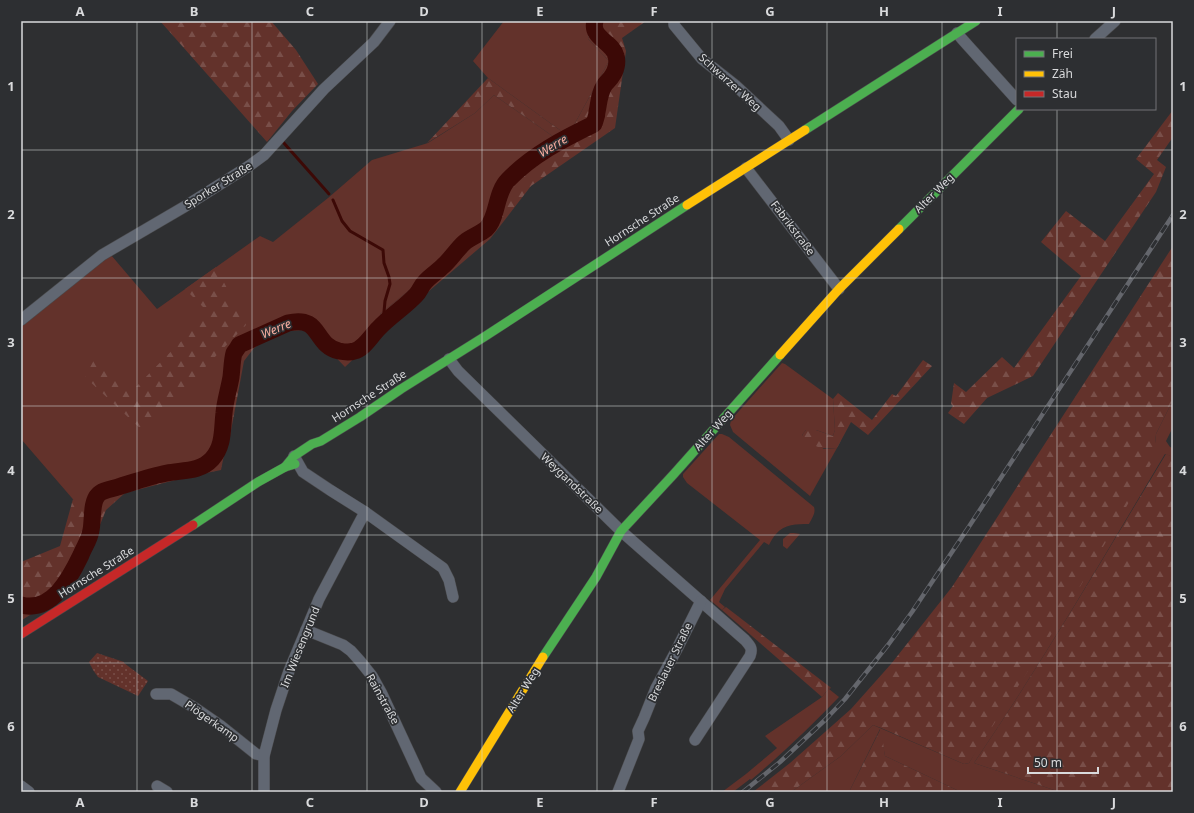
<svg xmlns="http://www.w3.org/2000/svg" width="1194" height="813" font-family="'Noto Sans',sans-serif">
<defs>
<pattern id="forest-firs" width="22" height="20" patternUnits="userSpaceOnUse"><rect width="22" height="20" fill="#63322b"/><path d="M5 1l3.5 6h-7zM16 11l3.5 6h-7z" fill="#794f49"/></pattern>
<pattern id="park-dots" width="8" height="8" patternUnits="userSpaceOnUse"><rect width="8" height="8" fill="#63322b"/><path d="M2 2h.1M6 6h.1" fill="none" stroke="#794f49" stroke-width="1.8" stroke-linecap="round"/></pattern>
</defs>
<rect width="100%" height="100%" fill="#2e2f31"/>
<!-- grass -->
<g fill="#63322b">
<polygon points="504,21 592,21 588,39 609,61 568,136 488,78 473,61"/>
<polygon points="494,95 561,142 510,185 484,229 380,314 387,328 362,351 332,341 319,324 297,317 239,350 227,395 222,427 213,448 208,454 183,468 106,488 84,512 21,439 21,325 111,255 157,309 260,236 273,242 328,198 372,160 428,143 475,113"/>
<polygon points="782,363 785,364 833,399 835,430 833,436 816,430 806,430 802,435 824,449 837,448 810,496 733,432 730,425 731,420"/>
<path d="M1173,400V427L1166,441L1170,447L1173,448V457L1165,454C1103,558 1042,663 974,763L1060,792H961L885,756L880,729L849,792H791L841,756L873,725L964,764L969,763L1155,443L1156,434Z"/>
<path d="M719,434H722L729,437L814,507C816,513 812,518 809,524C797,524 784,524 776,534C773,537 771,541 769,545L764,542L725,589L719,602L725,607L722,610L710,600L760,540L687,483L683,477V474Z"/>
<polygon points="790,533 794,533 800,534 787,549 783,546 783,539"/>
<path d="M830,687L831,688L829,689L839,697C811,726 782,754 751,780L750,779L733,792H722L746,774L777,748L765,736L822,697Z"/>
</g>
<!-- forest -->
<g fill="url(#forest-firs)">
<polygon points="160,21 271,21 296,50 318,84 292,111 267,142"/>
<polygon points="592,21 646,21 622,38 626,51 615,128 531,186 490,239 388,326 380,314 484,229 509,185 532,160 561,142 494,95 475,113 427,143 488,78 568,136 609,61 588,39"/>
<polygon points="1173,110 1173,137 1157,160 1166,167 1156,192 1033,376 987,398 964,424 948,413 953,406 951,404 954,383 966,392 1002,357 1014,368 1081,276 1041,242 1066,211 1105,241 1154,174 1136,159"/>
<polygon points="1173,246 1173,400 1156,434 1155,443 1158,452 1063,616 969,763 964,764 881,728 885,756 961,792 849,792 881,728 873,725 841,756 791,792 753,792 790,763 851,709 891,664 952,587"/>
<polygon points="216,267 246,325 143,431 85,377 94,360 134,389 209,313 185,289"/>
<polygon points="297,317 309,317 319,324 332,341 362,351 345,367 325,346 304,330 276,332 254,348 244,361 230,436 224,455 221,470 187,477 125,493 106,510 95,537 67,587 67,592 22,620 21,619 21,562 60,546 73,499 86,509 106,488 183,468 208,454 213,448 222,427 227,395 239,350 257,332"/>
<path d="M923,360L932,366L868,435L851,422L837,448C818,449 816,448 802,435L806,430H816L833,436L835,430L833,399L838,393L872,420L892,394L896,396Z"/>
<path d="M1166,454L1173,457V792H1060L974,763C1042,663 1103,558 1166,454Z"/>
<polygon points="726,607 830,687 822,697 722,610"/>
</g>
<!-- park -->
<polygon fill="url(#park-dots)" points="97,653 124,662 124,663 148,681 138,696 98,677 93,670 89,662"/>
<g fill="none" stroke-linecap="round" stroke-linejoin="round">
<!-- stream -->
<g stroke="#3c0906" stroke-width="3">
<polyline points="283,142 329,194"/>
<polyline points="333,200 342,221 350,231 383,250 384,263 389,277 390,284 385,301 383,323"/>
</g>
<!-- river -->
<path stroke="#3c0906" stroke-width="17" d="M21,605C52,613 70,578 81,555C84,547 90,539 91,530C93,521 91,502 98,495C102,490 112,489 118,487C134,482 151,476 167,473C183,470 200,472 212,459C224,446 222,429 224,413C225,401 229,389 231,377C232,369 232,360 234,353C236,350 238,348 239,345L288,323C322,315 313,345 339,351C344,352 349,353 354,351C364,349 371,336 378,329C390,316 405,307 416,295C420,291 421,286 425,282C430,276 437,272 443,266C451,259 457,249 465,242C471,237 480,234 486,229C498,218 495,193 508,180C532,155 563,139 594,124C595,120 597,116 597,112C599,103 599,94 604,86C606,82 610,80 612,76C616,71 618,62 616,56C613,42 590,38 595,21"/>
<defs>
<g id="street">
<polyline points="674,21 674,25 702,59 735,85 779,126 789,140"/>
<polyline points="957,33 962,39 1017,100"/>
<polyline points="1095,39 1115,21"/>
<polyline points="746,168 839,289"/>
<polyline points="21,320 102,255 184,207 249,166 264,155 324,89 374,42 390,21"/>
<path d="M449,359L458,371L621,531L745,640C750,646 753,648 750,656L695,740"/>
<polyline points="365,512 443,568 449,580 453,597"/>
<polyline points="306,630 343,645 351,651 360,661 372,676 382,694 421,778 436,792"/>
<polyline points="156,694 171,694 195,708 221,726 256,754 264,756"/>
<polyline points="21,786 29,792"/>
<polyline points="157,786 167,792"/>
<polyline points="264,792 264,756 276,710 289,671 319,599 365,512 330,490 303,472 294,456"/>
<polyline points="618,792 639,739 638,731 644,718 656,688 676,651 701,601"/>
</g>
<g id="fast">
<polyline points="805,130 976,21"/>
<polyline points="899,229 1019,109"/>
<polyline points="285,467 294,456 312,444 321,441 360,417 401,389 484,337 687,205"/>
<polyline points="193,525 258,482 285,467 295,464"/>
<polyline points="543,657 596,577 621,531 673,475 780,355"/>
</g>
<g id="slow">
<polyline points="687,205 805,130"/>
<polyline points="780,355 839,289 899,229"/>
<polyline points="460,792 543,657"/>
</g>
<polyline id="jam" points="21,634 193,525"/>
</defs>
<!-- street casing -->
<use href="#street" stroke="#4a4a4c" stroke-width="12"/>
<!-- fast casing -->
<use href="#fast" stroke="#4a4a4c" stroke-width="10"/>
<!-- slow casing -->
<use href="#slow" stroke="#4a4a4c" stroke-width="10"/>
<!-- jam casing -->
<use href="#jam" stroke="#4a4a4c" stroke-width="10"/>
<!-- street -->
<use href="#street" stroke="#616772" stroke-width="11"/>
<!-- fast -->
<use href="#fast" stroke="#4caf50" stroke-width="9"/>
<!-- slow -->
<use href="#slow" stroke="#ffc107" stroke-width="9"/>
<!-- jam -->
<use href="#jam" stroke="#c62828" stroke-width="9"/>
<defs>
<polyline id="rail" points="743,792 780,762 825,720 845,699 888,645 912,612 970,525 1173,215"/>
</defs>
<!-- rail casing -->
<use href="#rail" stroke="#64666c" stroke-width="4.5"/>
<!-- rail -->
<use href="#rail" stroke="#2d2f32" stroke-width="3" stroke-dasharray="9" stroke-linecap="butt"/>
</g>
<!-- grid -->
<path fill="none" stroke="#d9dadc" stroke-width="1" stroke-opacity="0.55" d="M137,21V792M252,21V792M367,21V792M482,21V792M597,21V792M712,21V792M827,21V792M942,21V792M1057,21V39M1057,109V792M21,150H1173M21,278H1173M21,406H1173M21,535H1173M21,663H1173"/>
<g text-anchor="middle" stroke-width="3.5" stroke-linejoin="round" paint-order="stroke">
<!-- street labels -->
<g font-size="11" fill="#d9dadc" stroke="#2d2f32">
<text transform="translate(730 82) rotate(42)" y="4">Schwarzer Weg</text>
<text transform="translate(218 185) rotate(-32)" y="4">Sporker Straße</text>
<text transform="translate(934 193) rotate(-45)" y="4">Alter Weg</text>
<text transform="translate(642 220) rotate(-33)" y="4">Hornsche Straße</text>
<text transform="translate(793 228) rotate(53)" y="4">Fabrikstraße</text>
<text transform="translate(369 396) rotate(-33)" y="4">Hornsche Straße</text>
<text transform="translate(713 430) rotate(-48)" y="4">Alter Weg</text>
<text transform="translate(572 483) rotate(44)" y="4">Weygandstraße</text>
<text transform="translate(96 572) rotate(-32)" y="4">Hornsche Straße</text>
<text transform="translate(300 647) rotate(-68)" y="4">Im Wiesengrund</text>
<text transform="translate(670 662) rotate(-64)" y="4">Breslauer Straße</text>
<text transform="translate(523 690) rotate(-58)" y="4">Alter Weg</text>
<text transform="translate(383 699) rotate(61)" y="4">Rainstraße</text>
<text transform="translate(212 721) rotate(35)" y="4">Plögerkamp</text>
</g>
<!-- water labels -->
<g font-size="12" font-style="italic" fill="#fbaea1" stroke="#2d2f32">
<text transform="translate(553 146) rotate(-31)" y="4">Werre</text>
<text transform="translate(276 329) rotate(-23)" y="4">Werre</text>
</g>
</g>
<!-- border -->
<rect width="1194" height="813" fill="none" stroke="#2d2f32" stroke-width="44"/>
<!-- legend -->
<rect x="1016" y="38" width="140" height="72" fill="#2d2f32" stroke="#727376"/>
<rect x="1024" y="51" width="20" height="6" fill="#4caf50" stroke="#727376"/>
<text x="1052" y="58" font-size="12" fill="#d9dadc">Frei</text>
<rect x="1024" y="71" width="20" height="6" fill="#ffc107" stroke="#727376"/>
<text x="1052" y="78" font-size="12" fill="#d9dadc">Zäh</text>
<rect x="1024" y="91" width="20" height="6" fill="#c62828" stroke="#727376"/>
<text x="1052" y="98" font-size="12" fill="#d9dadc">Stau</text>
<!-- scale -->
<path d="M1028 767v6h70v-6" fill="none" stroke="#d9dadc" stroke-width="2"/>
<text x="1034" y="767" font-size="12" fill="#d9dadc" stroke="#2d2f32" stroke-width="3" paint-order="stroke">50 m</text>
<rect x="22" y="22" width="1150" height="769" fill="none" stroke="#d9dadc" stroke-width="1.5"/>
<g font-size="13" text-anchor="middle" font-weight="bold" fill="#d9dadc">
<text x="80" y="16">A</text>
<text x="194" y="16">B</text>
<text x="310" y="16">C</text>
<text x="424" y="16">D</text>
<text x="540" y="16">E</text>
<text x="654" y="16">F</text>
<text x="770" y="16">G</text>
<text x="884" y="16">H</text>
<text x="1000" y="16">I</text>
<text x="1114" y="16">J</text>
<text x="11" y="91">1</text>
<text x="1183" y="91">1</text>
<text x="11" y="219">2</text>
<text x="1183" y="219">2</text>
<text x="11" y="347">3</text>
<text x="1183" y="347">3</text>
<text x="11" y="475">4</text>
<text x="1183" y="475">4</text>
<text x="11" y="603">5</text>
<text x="1183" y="603">5</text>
<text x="11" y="731">6</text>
<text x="1183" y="731">6</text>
<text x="80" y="807">A</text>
<text x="194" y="807">B</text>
<text x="310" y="807">C</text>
<text x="424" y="807">D</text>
<text x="540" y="807">E</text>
<text x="654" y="807">F</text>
<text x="770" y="807">G</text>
<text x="884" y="807">H</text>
<text x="1000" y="807">I</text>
<text x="1114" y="807">J</text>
</g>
</svg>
